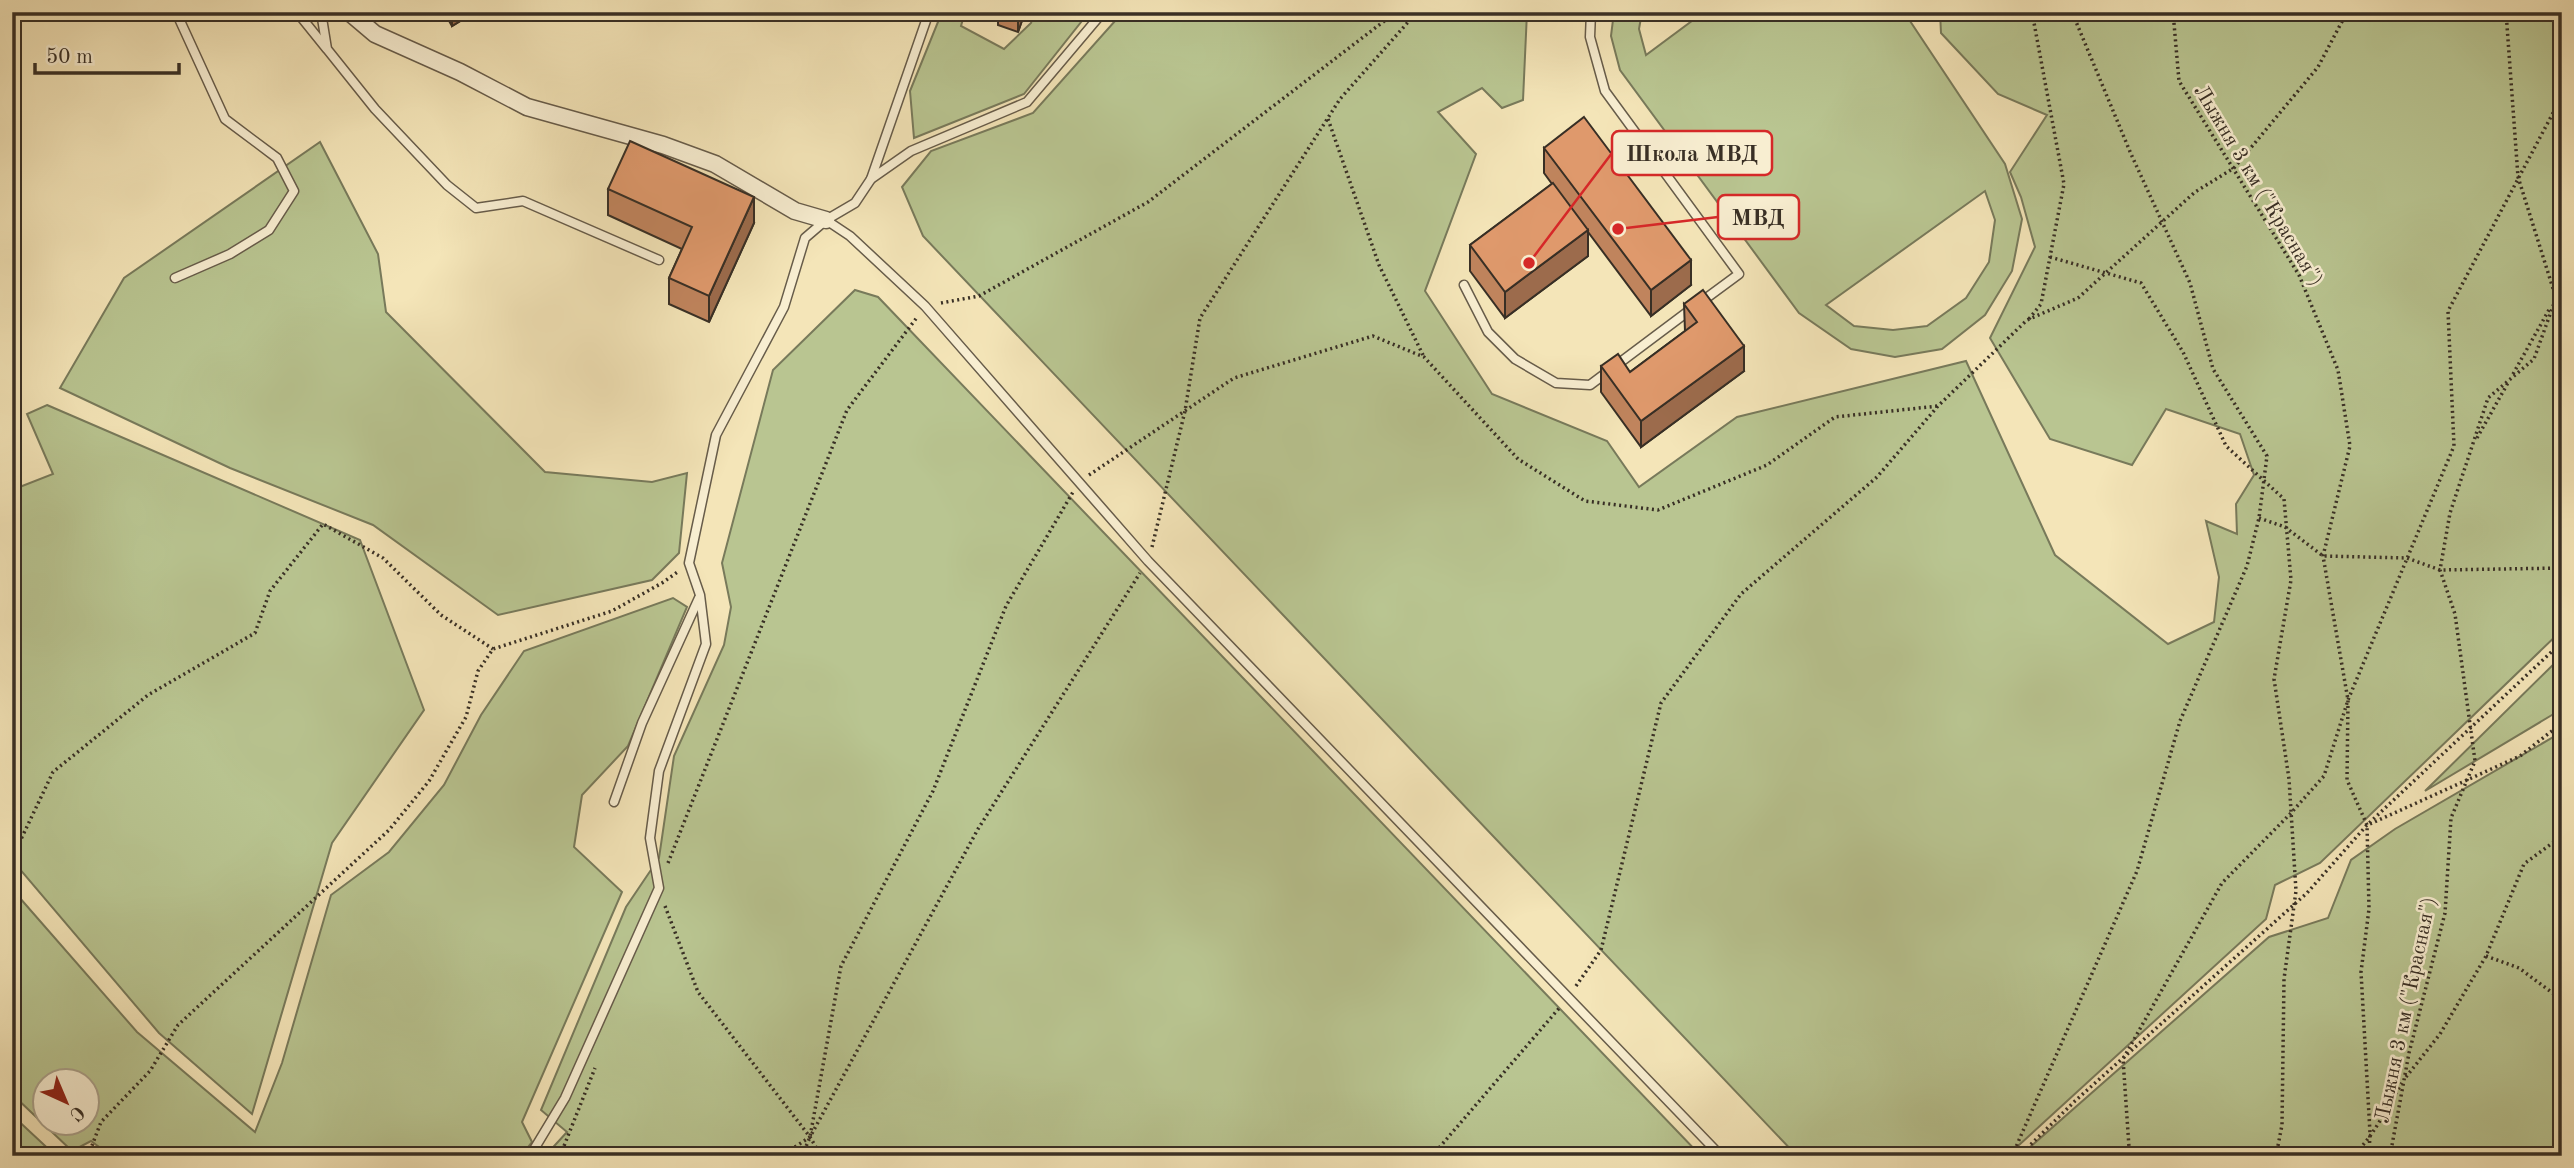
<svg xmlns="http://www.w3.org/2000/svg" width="2574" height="1168" font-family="'Old Standard TT',serif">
<rect width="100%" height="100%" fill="#f4e5b8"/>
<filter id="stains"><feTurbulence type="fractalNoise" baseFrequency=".00286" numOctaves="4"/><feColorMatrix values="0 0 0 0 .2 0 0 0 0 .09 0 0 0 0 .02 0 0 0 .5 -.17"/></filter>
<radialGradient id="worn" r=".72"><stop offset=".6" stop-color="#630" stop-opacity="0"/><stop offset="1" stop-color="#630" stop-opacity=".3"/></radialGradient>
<!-- green -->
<g fill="#b9c591" stroke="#787a5b" stroke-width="2" fill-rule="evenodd">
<polygon points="942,12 965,12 961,26 1004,49 1031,23 1035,12 1089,12 1024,94 914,138 910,91"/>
<polygon points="1123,12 1527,12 1523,100 1502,108 1482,88 1438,112 1476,154 1425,291 1492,394 1607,441 1639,487 1737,417 1966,361 2055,555 2168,644 2214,622 2219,577 2206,521 2237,534 2236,504 2254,475 2240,434 2166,409 2132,465 2050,439 1990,338 2035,247 2021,197 2010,172 2047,115 1998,94 1941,33 1940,12 2562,12 2562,630 2320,863 2275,885 2266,919 2007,1156 1797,1156 923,236 902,187 931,151 1033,113"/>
<path d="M1614,12H1642L1639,29L1646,55L1704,12H1904L2005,164L2022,219L2012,271L1985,315L1942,349L1895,357L1851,349L1799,313L1620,70L1611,36ZM1985,191L1995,220L1989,262L1966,298L1927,326L1893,330L1854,326L1826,305Z"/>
<polygon points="320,142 378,254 386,312 545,472 652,482 687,473 679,553 652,580 498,615 373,525 230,468 60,388 124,278"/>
<polygon points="855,290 878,297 1701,1156 545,1156 567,1132 541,1110 626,907 659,858 674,756 724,645 731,607 722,563 773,370"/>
<polygon points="47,405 360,540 424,710 332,843 252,1114 159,1033 12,860 12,490 53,474 27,414"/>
<path d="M673,598L687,607L628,746L582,795L574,847L622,892L522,1122L532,1142L521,1156H111L91,1141L72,1151L12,1094V889L137,1032L255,1132L282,1063L331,895L389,852L444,785L481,715L524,651ZM46,1080H88V1122H46Z"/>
<polygon points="2562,656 2562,709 2425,791"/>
<polygon points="2562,732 2562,1156 2020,1156 2269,937 2328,918 2351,860 2395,829"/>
<polygon points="12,1115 56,1156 12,1156"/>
</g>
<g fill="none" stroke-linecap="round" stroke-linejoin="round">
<defs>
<g id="lane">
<polyline points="297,12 326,48"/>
<polyline points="321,12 327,49 375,109 447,185 476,208 523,201 659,260"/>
<polyline points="1591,12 1590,37 1605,91 1739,274 1701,302"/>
<polyline points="871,179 929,12"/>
<polyline points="826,220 850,236 925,306 1148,561 1721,1156"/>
<polyline points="175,278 230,254 269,230 294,191 277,158 225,119 176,12"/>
<polyline points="1464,285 1488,332 1515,359 1556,383 1590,385 1690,310"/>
<polyline points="614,802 642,723 699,598"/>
<polyline points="530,1156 565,1098 659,888 650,838 659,771 706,644 700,595 689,563 716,435 784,307 805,238 826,220 855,203 871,179 911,151 1027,102 1103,12"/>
</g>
<polyline id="street" points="349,12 375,34 460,72 527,107 663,145 715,164 795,211 826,220"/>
</defs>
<!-- lane casing -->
<use href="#lane" stroke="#675c4a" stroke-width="11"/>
<!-- street casing -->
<use href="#street" stroke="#675c4a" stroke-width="19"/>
<!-- path -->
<g stroke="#382f25" stroke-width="3.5" stroke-dasharray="2 3.5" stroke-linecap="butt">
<polyline points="2173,12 2179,81 2299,275 2338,370 2350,446 2323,556 2348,700 2347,780 2367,825 2369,909 2361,972 2370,1133 2369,1156"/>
<polyline points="2506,12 2518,177 2556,298"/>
<polyline points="1328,119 1379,265 1423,355"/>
<polyline points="2050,257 2141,283 2183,352 2226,446 2284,499 2291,580 2274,679 2289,779 2296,891 2284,979 2282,1125 2276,1156"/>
<polyline points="941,303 979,296 1148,202 1396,12"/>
<polyline points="2029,319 2041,304 2064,184 2032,12"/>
<polyline points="2513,374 2550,308"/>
<polyline points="2477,438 2509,381"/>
<polyline points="1089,475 1234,378 1373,336 1424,357 1518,459 1585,501 1658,510 1767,465 1835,417 1938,406"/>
<polyline points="2259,518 2285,527 2323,556 2407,558 2440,570 2562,568"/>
<polyline points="1152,547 1185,411 1200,318 1340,99 1417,12"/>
<polyline points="2370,824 2520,756 2562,723"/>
<polyline points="12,858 53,772 148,695 255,633 270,591 323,524 383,558 441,615 493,649"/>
<polyline points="668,863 847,410 918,316"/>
<polyline points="665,906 698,992 810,1137 821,1156"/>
<polyline points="2486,956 2519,968 2562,1000"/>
<polyline points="1576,986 1601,950 1661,703 1741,594 1877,477 1938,406 2027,320 2078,298 2195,192 2234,168 2318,67 2347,12"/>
<polyline points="2406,1077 2440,1034 2486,956 2524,864 2562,836"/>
<polyline points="12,1152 16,1156"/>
<polyline points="88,1156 101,1122 150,1071 178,1025 389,830 429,781 466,717 478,671 493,649 612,611 662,583 679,571"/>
<polyline points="560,1156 595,1068"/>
<polyline points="781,1156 810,1137 978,829 1140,573"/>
<polyline points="802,1156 810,1137 841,966 933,791 1006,606 1073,492"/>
<polyline points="1432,1156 1561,1006"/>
<polyline points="2012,1156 2137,871 2180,721 2247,566 2259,518 2267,456 2213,369 2190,283 2131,154 2072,12"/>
<polyline points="2019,1156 2075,1101 2307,893 2367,825 2562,642"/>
<polyline points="2125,1156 2129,1147 2123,1059 2222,883 2291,813 2324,776 2348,700 2454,446 2448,311 2562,96"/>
<path d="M2351,1156C2373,1140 2387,1106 2402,1083"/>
<polyline points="2390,1156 2409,1053 2445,913 2451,818 2475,761 2455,614 2440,570 2450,513 2488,398 2534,359 2562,281"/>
</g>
<!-- lane -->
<use href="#lane" stroke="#f8eed1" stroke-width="8"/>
<!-- street -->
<use href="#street" stroke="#f8eed1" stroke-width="16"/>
</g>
<!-- wall -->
<g fill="#c0845d" stroke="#382f25" stroke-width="2">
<polygon points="444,12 475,12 452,26"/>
<polygon points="998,12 1025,12 1018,32 998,25"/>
<polygon points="1544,148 1691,285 1651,316 1588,232 1588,256 1505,318 1470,271 1470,245 1552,184 1544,173"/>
<polygon points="608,189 754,223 709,322 669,304 669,278 682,249 608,215"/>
<polygon points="1684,304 1744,371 1641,447 1601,392 1601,366 1630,372 1685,331"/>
</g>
<!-- shaded-wall -->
<g fill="#9c6b4c" stroke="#382f25" stroke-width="2">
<polygon points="452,12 475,12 452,26"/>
<polygon points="1025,12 1018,32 1018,13"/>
<polygon points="754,197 754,223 709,322 709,296"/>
<polygon points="1588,230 1588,256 1505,318 1505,292"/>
<polygon points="1691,260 1691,285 1651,316 1651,290"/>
<polygon points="1744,346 1744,371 1641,447 1641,421"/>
</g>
<!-- building -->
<g fill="#df996c" stroke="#382f25" stroke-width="2">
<polygon points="1584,117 1691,260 1651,290 1544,148"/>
<polygon points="630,141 754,197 709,296 669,278 692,227 608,189"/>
<polygon points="1553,183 1588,230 1505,292 1470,245"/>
<polygon points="1703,290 1744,346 1641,421 1601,366 1618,354 1630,372 1697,322 1684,304"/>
</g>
<g text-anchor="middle" stroke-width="5" stroke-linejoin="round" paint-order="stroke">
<!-- street labels -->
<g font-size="21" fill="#382f25" stroke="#f8eed1">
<text transform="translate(2259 185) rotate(59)" y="7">Лыжня 3 км ("Красная")</text>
<text transform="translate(2405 1010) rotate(-78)" y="7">Лыжня 3 км ("Красная")</text>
</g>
</g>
<!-- callouts -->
<path fill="none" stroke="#d62828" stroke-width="2.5" d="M1529 263L1612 153M1618 229L1718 217"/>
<g fill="#d62828" stroke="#f8eed1" stroke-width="2.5">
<circle cx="1529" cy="263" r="7"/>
<circle cx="1618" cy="229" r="7"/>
</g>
<g fill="#f8eed1" stroke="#d62828" stroke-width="2.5">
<rect x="1612" y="131" width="160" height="44" rx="7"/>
<rect x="1718" y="195" width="81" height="44" rx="7"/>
</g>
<g font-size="23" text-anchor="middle" font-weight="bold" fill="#382f25">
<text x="1692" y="161">Школа МВД</text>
<text x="1758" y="225">МВД</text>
</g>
<!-- margin -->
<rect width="2574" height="1168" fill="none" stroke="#f4e5b8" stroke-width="42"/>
<rect x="14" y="14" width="2546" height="1140" fill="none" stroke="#382f25" stroke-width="3.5"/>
<rect x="21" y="21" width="2532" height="1126" fill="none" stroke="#382f25" stroke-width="2"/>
<!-- north arrow -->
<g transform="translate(66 1102) rotate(136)"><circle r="33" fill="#f8eed1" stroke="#aba28c" stroke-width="2"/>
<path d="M0-5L12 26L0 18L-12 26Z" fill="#8f2418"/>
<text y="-10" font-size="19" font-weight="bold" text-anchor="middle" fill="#382f25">С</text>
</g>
<!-- scale -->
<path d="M35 63v10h144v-10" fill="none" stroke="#382f25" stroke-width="3.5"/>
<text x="46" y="63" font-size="21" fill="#382f25" stroke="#f8eed1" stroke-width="5" paint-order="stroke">50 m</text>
<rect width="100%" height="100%" filter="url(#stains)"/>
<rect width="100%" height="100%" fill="url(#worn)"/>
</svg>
